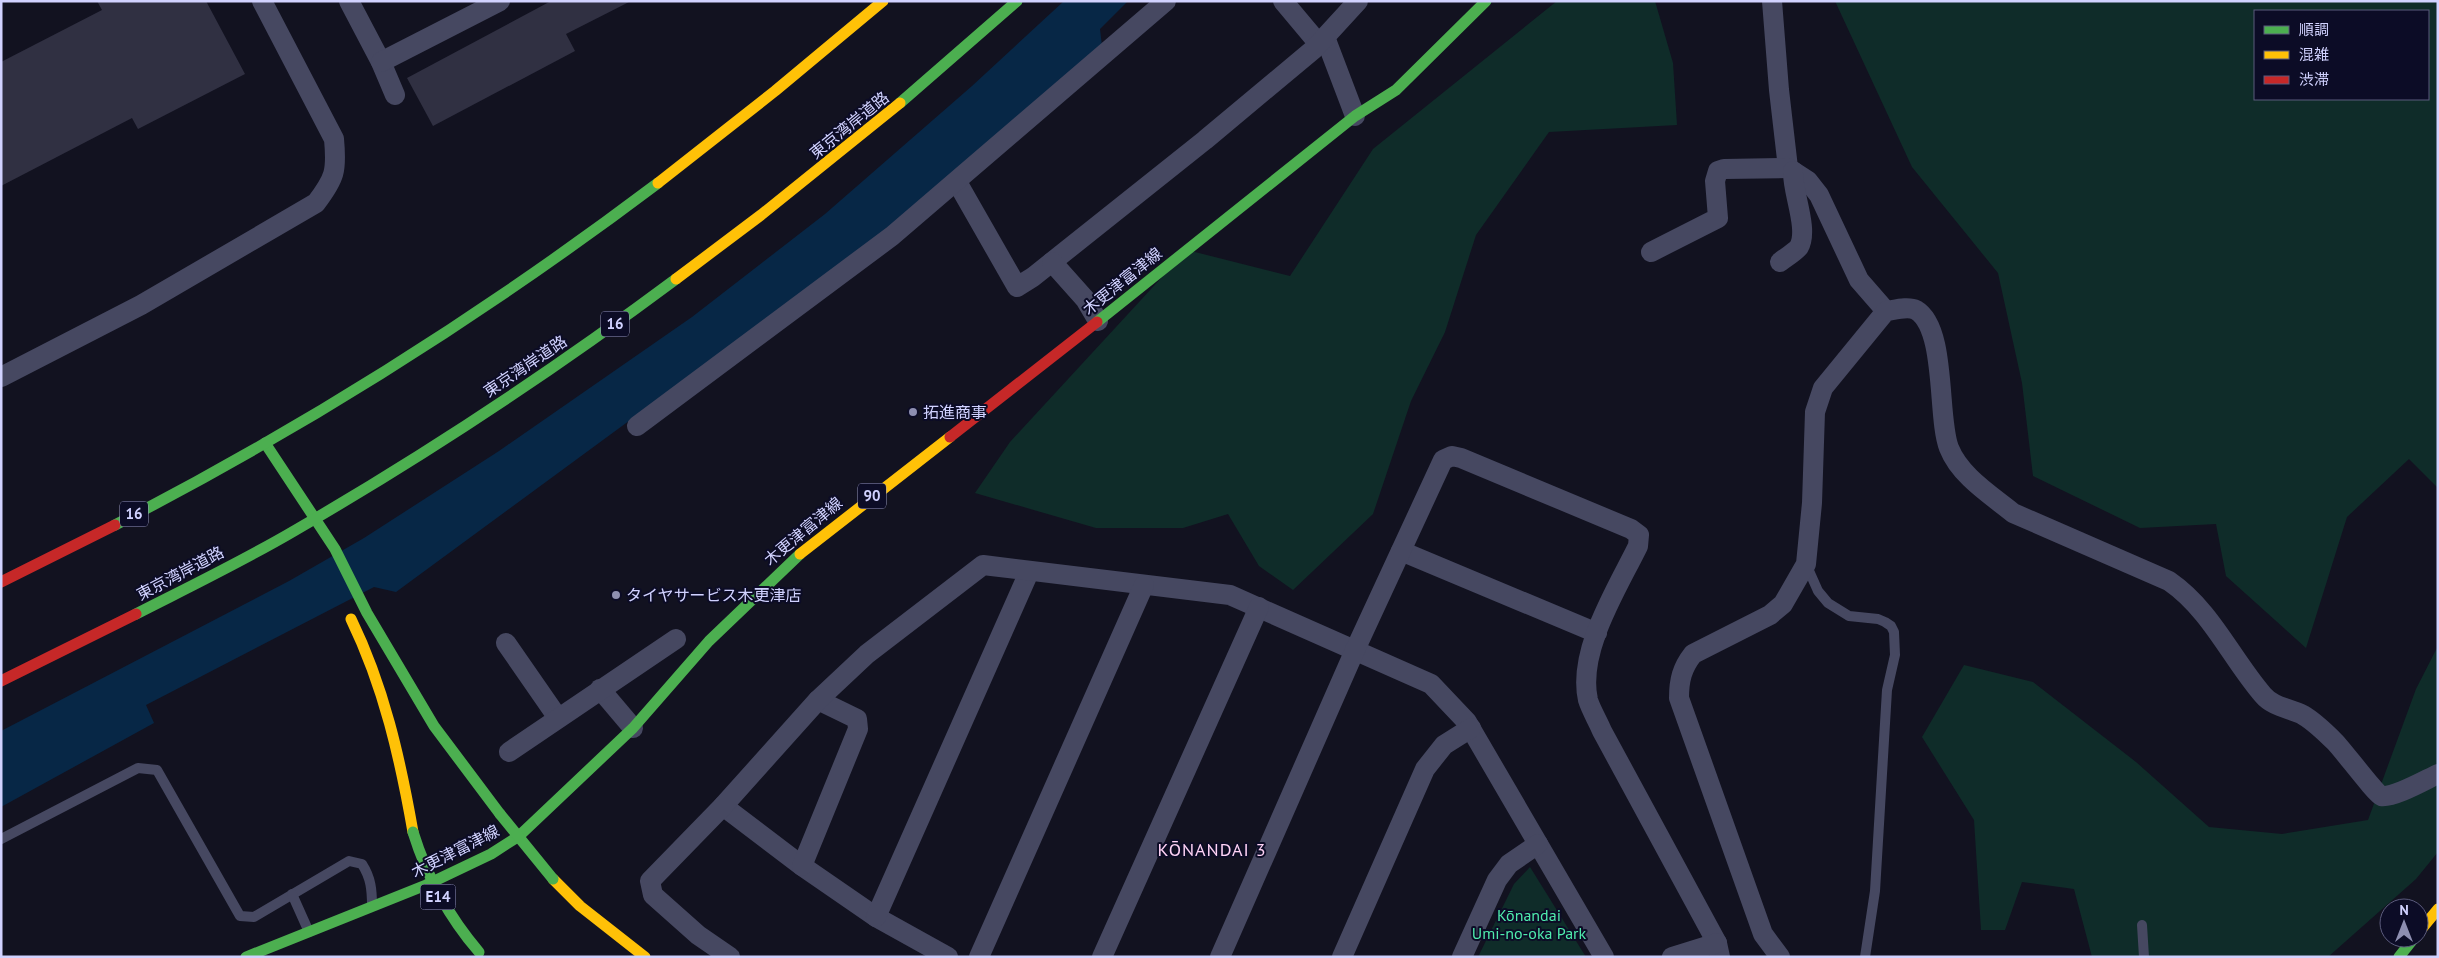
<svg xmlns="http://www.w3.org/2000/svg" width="2439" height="958" font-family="'PT Sans','Noto Sans JP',sans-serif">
<rect width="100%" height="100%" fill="#121220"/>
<!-- green -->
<g fill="#0f2c29" fill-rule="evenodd">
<polygon points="1557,1 1655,1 1673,63 1677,125 1549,132 1476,235 1445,332 1411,401 1373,514 1293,590 1259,566 1228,514 1183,528 1096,528 975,493 1010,442 1187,250 1290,276 1373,149"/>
<path d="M1835,1H2438V488L2409,459L2347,517L2306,648L2226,576L2216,524L2140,528L2033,476L2022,383L1998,273L1912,167ZM2255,11H2428V99H2255Z"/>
<polygon points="2438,646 2438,852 2416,879 2328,957 2092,957 2074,889 2022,882 2005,930 1981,930 1974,820 1922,737 1964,665 2033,682 2136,762 2209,827 2282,834 2368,820 2416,689"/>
<polygon points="1530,867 1586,957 1478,957 1514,884"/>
</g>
<!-- water -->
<polygon fill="#072746" points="1064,1 1128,1 1100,29 1102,46 893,227 396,592 374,587 146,705 154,723 1,807 1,731 289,581 364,538 499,451 692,317 825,214 972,86"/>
<!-- building -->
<g fill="#303042">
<polygon points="97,1 206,1 245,74 138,129 132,118 1,186 1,62 102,10"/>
<polygon points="551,1 631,1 566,34 575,51 433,126 407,78"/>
</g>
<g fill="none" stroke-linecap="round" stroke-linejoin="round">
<!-- lane -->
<g stroke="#464861" stroke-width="10">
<polyline points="1806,564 1818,591 1828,603 1849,616 1878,619 1885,622 1891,626 1894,632 1895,655 1887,690 1875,891 1865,957"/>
<path d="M1,839L138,768L157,770L240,916L254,917L349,861L362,864C371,878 372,890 372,906"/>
<polyline points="292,894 309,932"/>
<polyline points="2142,925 2144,957"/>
</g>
<!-- street -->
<g stroke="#464861" stroke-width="20">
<polyline points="349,1 381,62 395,95"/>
<polyline points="1283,1 1319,44"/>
<polyline points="1772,1 1779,90 1788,168 1808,181 1819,195 1859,280 1886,311"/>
<polyline points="1325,37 1355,116"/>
<polyline points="381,62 500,1"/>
<polyline points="957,182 1017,287 1033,277 1205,140 1314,49 1358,1"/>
<polyline points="1651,252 1718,218 1715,181 1718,171 1724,169 1788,168"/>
<polyline points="1052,262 1085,299 1098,321"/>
<path d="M1780,262C1785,258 1795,252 1799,247C1809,229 1792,192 1793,171"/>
<path d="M1,377L141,305L316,203C335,178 337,171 334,139L262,1"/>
<polyline points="637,426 892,236 1166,1"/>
<polyline points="1401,551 1597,633"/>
<polyline points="506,643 558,718"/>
<polyline points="600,689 633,728"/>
<polyline points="509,752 676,639"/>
<polyline points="723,806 802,866 876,917 948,957"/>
<polyline points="802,866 858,729 857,719 818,700"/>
<polyline points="876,917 1029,572"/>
<polyline points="730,957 698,935 653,895 650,881 723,806 818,700 867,654 983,565 1230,595 1431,684 1467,722 1604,957"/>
<polyline points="979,957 1144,585"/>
<polyline points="1102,957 1259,607"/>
<path d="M1220,957L1355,650L1443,460L1452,456L1461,458L1631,529L1639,535L1638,546C1617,589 1577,651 1588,700C1591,710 1598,721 1602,731L1717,943L1720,957"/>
<polyline points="1342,957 1425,769 1444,745 1471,728"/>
<polyline points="1462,957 1497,880 1509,864 1538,844"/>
<polyline points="1672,957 1717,943"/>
<path d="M1780,957L1763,934L1679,698C1679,680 1682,668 1693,654L1770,615L1783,604L1806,564L1812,503L1815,412L1823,388L1886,311C1894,310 1908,306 1916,310C1947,328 1937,418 1949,448C1960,476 1991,495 2013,513L2169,581C2211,610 2231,658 2263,695C2273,707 2289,708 2303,715C2315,722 2325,732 2335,742C2342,749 2377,795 2381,796C2394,798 2425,780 2438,774"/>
</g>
<!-- fast -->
<g stroke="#4caf50" stroke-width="11">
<polyline points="900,103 1017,1"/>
<polyline points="1097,322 1355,116 1396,90 1486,1"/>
<polyline points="265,443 335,549 367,613 434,726 500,814"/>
<path d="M115,525C305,427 487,312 658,183"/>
<path d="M136,614C189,587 243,561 294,531C425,455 554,370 676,279"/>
<polyline points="246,957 426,885 491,854 519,836 633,728 709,641 800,554"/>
<polyline points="2399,957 2414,938"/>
</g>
<!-- slow -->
<g stroke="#ffc107" stroke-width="11">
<polyline points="658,183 775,91 883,1"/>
<polyline points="676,279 761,215 900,103"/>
<polyline points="800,554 950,437"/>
<path d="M351,619C384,687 400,758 413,832"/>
<polyline points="553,879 580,906 645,957"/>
<polyline points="2419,932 2438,909"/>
</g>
<!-- jam -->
<g stroke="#c62828" stroke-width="11">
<polyline points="950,437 1097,322"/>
<polyline points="1,582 115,525"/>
<polyline points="1,681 136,614"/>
</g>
<!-- fast-bridge -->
<g stroke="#4caf50" stroke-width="11">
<polyline points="500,814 553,879"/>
<path d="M413,832C427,877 448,916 479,952"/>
</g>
</g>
<!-- markers -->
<g fill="#8e8fb1" stroke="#0c0c26" stroke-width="2">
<circle cx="913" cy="412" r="5"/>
<circle cx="616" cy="595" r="5"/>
</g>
<g text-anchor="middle" stroke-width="4" stroke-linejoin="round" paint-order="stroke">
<!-- shield labels -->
<g fill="#0c0c26" stroke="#9697be" stroke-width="1">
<rect x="601" y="311.5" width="28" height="25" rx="4"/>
<rect x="858" y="483.5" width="28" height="25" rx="4"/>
<rect x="120" y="501.5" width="28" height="25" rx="4"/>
<rect x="420.5" y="884.5" width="35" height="25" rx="4"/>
</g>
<g font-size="15" font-weight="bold" fill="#d1d2ff">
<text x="615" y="329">16</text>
<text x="872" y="501">90</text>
<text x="134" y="519">16</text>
<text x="438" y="902">E14</text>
</g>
<!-- street labels -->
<g font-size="16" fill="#d1d2ff" stroke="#0c0c26">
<text transform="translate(849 125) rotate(-39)" y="6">東京湾岸道路</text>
<text transform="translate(1122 281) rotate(-39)" y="6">木更津富津線</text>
<text transform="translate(525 366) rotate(-34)" y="6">東京湾岸道路</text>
<text transform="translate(803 531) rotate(-40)" y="6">木更津富津線</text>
<text transform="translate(180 573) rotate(-28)" y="6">東京湾岸道路</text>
<text transform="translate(455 851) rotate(-27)" y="6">木更津富津線</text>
</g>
<!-- poi labels -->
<g font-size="16" fill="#d1d2ff" stroke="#0c0c26" text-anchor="start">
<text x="923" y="418">拓進商事</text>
<text x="626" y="601">タイヤサービス木更津店</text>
</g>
<!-- park labels -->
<g font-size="16" fill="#4fecad" stroke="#0c0c26">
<text x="1529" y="921">Kōnandai<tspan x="1529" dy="18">Umi-no-oka Park</tspan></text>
</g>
<!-- neighbourhood labels -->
<g font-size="18" letter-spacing="1" fill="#ffd3f6" stroke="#0c0c26">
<text x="1212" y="856">KŌNANDAI 3</text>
</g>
</g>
<!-- border -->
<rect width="2439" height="958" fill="none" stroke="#d1d2ff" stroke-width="5"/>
<!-- legend -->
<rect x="2254" y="10" width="175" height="90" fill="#0c0c26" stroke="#5b5b7d"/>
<rect x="2264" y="26" width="25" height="8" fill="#4caf50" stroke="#5b5b7d"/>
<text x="2299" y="35" font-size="15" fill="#d1d2ff">順調</text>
<rect x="2264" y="51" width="25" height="8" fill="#ffc107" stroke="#5b5b7d"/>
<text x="2299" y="60" font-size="15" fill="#d1d2ff">混雑</text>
<rect x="2264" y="76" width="25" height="8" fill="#c62828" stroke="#5b5b7d"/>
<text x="2299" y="85" font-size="15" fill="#d1d2ff">渋滞</text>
<!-- north arrow -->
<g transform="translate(2404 923)"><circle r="24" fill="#0c0c26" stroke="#5b5b7d"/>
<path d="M0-4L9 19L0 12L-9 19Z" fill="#8e8fb1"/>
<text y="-8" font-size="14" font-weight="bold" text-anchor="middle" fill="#d1d2ff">N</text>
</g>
</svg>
